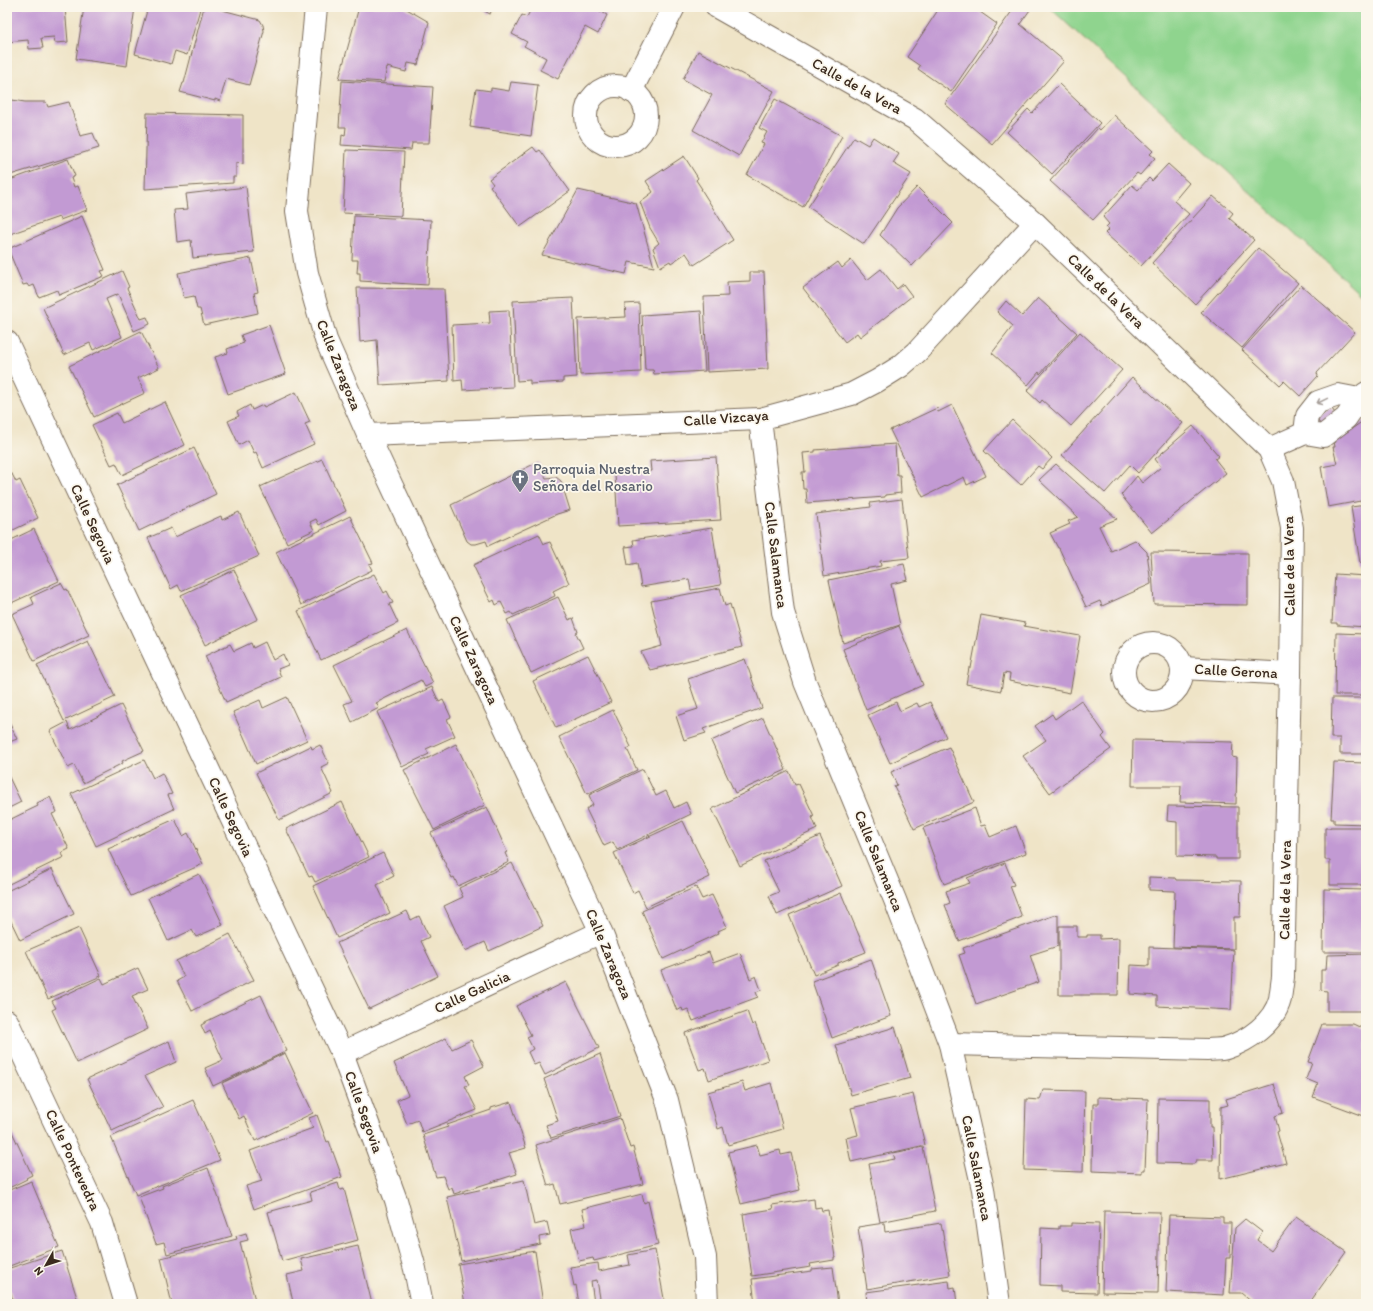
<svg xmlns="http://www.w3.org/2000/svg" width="1373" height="1311" font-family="Itim,sans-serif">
<rect width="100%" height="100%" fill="#fbf7ec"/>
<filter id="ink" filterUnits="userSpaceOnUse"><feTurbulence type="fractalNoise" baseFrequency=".025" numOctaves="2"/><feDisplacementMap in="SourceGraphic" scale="8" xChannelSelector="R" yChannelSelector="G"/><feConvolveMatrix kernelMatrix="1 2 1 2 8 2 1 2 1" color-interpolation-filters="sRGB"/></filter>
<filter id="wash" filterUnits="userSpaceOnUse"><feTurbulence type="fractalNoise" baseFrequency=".012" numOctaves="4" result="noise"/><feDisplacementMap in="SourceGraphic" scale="16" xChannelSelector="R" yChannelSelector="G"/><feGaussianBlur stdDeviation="0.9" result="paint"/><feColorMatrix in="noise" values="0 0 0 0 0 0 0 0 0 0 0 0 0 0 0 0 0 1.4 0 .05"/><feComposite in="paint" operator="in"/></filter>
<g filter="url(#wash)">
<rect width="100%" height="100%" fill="#efe4c7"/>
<!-- green -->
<polygon fill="#8fd48e" stroke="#657f56" points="1049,7 1366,7 1366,299"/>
<g id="blocks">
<!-- building -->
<g fill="#c29ad3">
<polygon points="7,7 65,7 68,42 55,43 54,37 41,38 43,48 29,49 28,40 7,42"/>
<polygon points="84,7 135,7 127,66 76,59"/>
<polygon points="148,7 191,7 200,9 187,55 175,51 171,64 135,54"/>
<polygon points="204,7 211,7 260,20 263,25 264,31 249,85 226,79 220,101 215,99 215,101 180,92 183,83 184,83"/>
<polygon points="359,7 400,7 405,8 429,22 418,65 408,63 406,72 387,67 384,82 339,79"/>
<polygon points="477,7 493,7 490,14"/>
<polygon points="532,7 594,7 594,8 607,15 598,34 585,27 558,79 540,70 546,58 524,46 527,42 512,34 522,15 527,17"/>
<polygon points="940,7 973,7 997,24 951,92 918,69 920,66 907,57"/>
<polygon points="1015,7 1032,7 1020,24 1064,61 992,144 945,104"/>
<polygon points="698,51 774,91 739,156 693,130 712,95 683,79"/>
<polygon points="342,81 433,87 429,143 412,143 411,150 341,145 342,135 345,136 346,127 339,127"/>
<polygon points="511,82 538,85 531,136 470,127 476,89 491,91 491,88 509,91"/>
<polygon points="1059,84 1100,123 1052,174 1007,132 1028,109 1032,113"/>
<polygon points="775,99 842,136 803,207 747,175 764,144 761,143 767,132 759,128"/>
<polygon points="12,100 25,102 46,102 48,107 69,102 80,136 93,133 99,148 7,176 7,101"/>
<polygon points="147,113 243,115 243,164 236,163 236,177 233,177 233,183 145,189"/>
<polygon points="1114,115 1153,151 1150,154 1155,158 1140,175 1137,173 1093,220 1050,181 1098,128 1100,130"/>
<polygon points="854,137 868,145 873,137 899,154 893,163 911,174 864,244 808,207"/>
<polygon points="533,147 537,152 540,150 570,191 520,227 490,186 493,184 489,179"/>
<polygon points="346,150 404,152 401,216 343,213"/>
<polygon points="684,156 698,178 696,180 702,189 701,189 733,240 694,265 686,253 671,263 670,261 660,267 653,248 659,243 650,228 640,202 653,192 646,181"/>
<polygon points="68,159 75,176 71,178 74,187 78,186 87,210 60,220 59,217 7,235 7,181"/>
<polygon points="1168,164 1189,183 1174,201 1189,214 1141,266 1105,233 1109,229 1106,227 1109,224 1103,217 1132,185 1138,190 1149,178 1152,181"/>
<polygon points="246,187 254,252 193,258 191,240 177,242 174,210 188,209 186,194"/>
<polygon points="917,187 953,223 912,266 880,235 897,208"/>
<polygon points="578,190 636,203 654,267 629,262 626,274 542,255"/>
<polygon points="1213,196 1233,213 1229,218 1254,240 1195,304 1152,263"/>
<polygon points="82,216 105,270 101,271 104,276 59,295 57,290 39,297 34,285 29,287 27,284 23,285 8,249"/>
<polygon points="354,216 431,220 428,285 360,281 360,273 357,273 358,260 352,260"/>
<polygon points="1258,248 1298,283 1242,348 1201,312"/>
<polygon points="251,258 258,292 254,293 258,313 204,325 200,309 197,309 194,296 184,298 178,273"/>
<polygon points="851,260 867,280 881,269 897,289 903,284 912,296 860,337 857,333 845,342 803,288 838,262 842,268"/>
<polygon points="122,271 129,287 127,288 141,319 147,317 150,324 134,331 118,294 106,299 122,337 93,350 90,343 64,355 43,308"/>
<polygon points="750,272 764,272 768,369 707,372 704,297 728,296 727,282 750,281"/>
<polygon points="1301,285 1355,332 1317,373 1318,376 1300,396 1284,381 1280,385 1242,350"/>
<polygon points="357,288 444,289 449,381 380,385 377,340 360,342"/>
<polygon points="573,298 577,377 563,378 563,382 530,384 530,380 517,381 513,301"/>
<polygon points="1038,298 1077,333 1040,374 1039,372 1028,385 992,353 1013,326 997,312 1006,301 1022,316"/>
<polygon points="639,303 641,372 580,375 578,319 626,317 625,304"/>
<polygon points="509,310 513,387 463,390 462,380 454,381 452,325 490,323 489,311"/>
<polygon points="701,311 705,371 654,374 653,370 645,370 642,315"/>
<polygon points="269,325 286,374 228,394 215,357 228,353 227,349 244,343 241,335"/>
<polygon points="141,331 159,368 138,378 145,393 94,417 69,366"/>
<polygon points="1080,332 1122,370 1071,426 1042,400 1040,403 1027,391"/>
<polygon points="1132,377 1183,423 1138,473 1130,465 1105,493 1062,455"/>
<polygon points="296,392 310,422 305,424 314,444 263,468 256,452 254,453 248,440 239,445 228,421 239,416 237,412 250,405 252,410 263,405 264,407"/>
<polygon points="165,402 185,445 122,475 116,463 111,465 92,425 117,413 122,423"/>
<polygon points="952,405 986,476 967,485 964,477 923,497 890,430 937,408 938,412"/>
<polygon points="1330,406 1337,416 1322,427 1315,416"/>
<polygon points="1366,419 1366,500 1328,507 1321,467 1337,464 1333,447 1335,447 1334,441"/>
<polygon points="1012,420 1052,458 1042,469 1038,466 1021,485 984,451"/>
<polygon points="1193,426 1219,456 1215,459 1226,473 1152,533 1121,495 1137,476 1142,483 1161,467 1155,459"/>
<polygon points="895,444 897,475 900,475 901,493 885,495 885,497 807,503 806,489 803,489 802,472 805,472 803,453 815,452 815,450"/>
<polygon points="194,448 216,494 139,531 117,485"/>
<polygon points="716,457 721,520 618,526 615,474 651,471 650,461"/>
<polygon points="322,459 346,511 319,525 316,519 310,522 314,530 287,543 260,487"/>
<polygon points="538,462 546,478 556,477 561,481 570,510 557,514 488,546 486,541 476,544 471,544 467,541 451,505"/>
<polygon points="1056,464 1117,519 1099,526 1111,551 1135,540 1147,552 1151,584 1102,606 1100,601 1086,607 1059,548 1058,548 1050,533 1070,524 1068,521 1078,517 1039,480"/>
<polygon points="12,474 16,482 20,480 38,518 7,533 7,476"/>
<polygon points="902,499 909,558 880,561 881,566 824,576 816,514 871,507 870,503"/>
<polygon points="1366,505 1366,562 1360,563 1351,507"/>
<polygon points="239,512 259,556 181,591 178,585 171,589 148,538 171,528 175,537 221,516 222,520"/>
<polygon points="350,516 373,563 369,564 372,570 301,605 276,552"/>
<polygon points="712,528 721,585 691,590 689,579 641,587 637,563 628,565 625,547 634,546 633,540"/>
<polygon points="34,529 59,581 7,605 7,542"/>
<polygon points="539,534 544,544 550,542 569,583 553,591 555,596 513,615 511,612 507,614 501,602 496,605 494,600 491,602 473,565"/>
<polygon points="1151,552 1248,553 1248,605 1154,604"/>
<polygon points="904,564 908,580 891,584 900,625 843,643 829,580"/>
<polygon points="234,570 258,619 205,645 181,595"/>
<polygon points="374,574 384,593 387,591 393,603 389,604 398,623 321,660 298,611"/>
<polygon points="1335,574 1366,576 1366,627 1337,625 1337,623 1332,623"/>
<polygon points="61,583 65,590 67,589 89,635 34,661 12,614 34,604 31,597"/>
<polygon points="720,588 725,606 730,604 742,647 650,670 641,652 662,646 651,601"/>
<polygon points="558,597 569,620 573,618 578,632 576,633 583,648 531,673 507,620"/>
<polygon points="981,615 1025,623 1024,626 1080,636 1070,693 1009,681 1010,674 1004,673 1001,691 966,684 969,668 971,668"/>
<polygon points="899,626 923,685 866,710 843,649"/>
<polygon points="407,630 433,683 425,687 421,680 376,703 379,708 352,722 344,704 352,701 334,665"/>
<polygon points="1336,633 1366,634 1366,695 1335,695"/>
<polygon points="88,641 115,697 64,721 37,665"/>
<polygon points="265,642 273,660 283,654 288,665 278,669 281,677 226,702 205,656 230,644 234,651 251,643 253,648"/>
<polygon points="588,655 611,702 556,728 533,681"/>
<polygon points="745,659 762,708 703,729 706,733 684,740 676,716 698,709 688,679"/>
<polygon points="432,687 439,702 443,700 451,717 447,719 455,736 426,749 429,754 402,767 377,712"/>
<polygon points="287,697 307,740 256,764 233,712 260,700 263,708"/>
<polygon points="1332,698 1366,698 1366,754 1340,754 1340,738 1331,738"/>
<polygon points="1081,700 1105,734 1102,737 1111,749 1050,793 1023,756 1046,740 1035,726 1052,714 1055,719"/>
<polygon points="896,702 900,711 917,703 919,707 930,702 946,737 890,763 868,715"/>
<polygon points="121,705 144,751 122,761 123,763 83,783 74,765 68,768 50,731 67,722 70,730"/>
<polygon points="613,710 631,747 627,749 637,770 587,794 559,737"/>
<polygon points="7,718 17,739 7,743"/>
<polygon points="763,718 786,770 735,793 711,741"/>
<polygon points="1133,740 1233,742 1232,757 1237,758 1236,804 1180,802 1181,786 1132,786"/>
<polygon points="456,744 485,805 434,830 404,770"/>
<polygon points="320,745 329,763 321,767 333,793 279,820 256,773 311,746 312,749"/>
<polygon points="949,747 974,802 914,829 894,786 897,785 891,772"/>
<polygon points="144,760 153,778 162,773 172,794 168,795 174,809 96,846 71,794"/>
<polygon points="1334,762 1366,763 1366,824 1334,823 1334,819 1331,819"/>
<polygon points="643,769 656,796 666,791 674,808 686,802 691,814 617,850 613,842 604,846 586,809 593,805 589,795"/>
<polygon points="789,771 795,785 799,784 814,816 812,817 817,829 740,866 712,809"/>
<polygon points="7,773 21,802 7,809"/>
<polygon points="50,797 57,812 52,814 69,849 61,853 64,857 7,885 7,821 38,806 37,803"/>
<polygon points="342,802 369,857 315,882 312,876 309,877 286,829"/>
<polygon points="1168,806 1238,807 1238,859 1216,859 1216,857 1177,856 1177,822 1167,821"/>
<polygon points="487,807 507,852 505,853 509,862 458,886 454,877 452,878 431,833"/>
<polygon points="975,808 981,826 985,825 990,837 1016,826 1026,853 944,884 923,828"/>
<polygon points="175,819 183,836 188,833 203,864 131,896 108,849"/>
<polygon points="683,821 710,877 646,907 638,890 633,893 614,853"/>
<polygon points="1330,827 1366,827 1366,885 1330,885 1330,860 1325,860 1325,828 1330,828"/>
<polygon points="820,836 842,886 777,915 769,896 779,892 764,861"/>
<polygon points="383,853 394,876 377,885 390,913 337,938 313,886"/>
<polygon points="512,863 543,926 489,951 485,942 465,951 444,906 463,897 459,888"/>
<polygon points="1005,863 1014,885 1010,886 1022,917 959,941 945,905 950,903 946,891 970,883 967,878"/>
<polygon points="52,869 74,914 20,940 7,913 7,891"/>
<polygon points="199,874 223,925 196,937 192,930 168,941 148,898"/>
<polygon points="1149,877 1175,878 1176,880 1241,881 1240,917 1234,917 1234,949 1173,947 1175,891 1149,890"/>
<polygon points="696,887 702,899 712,895 727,927 718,931 719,933 663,959 642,911"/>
<polygon points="1324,889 1366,890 1366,952 1323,952"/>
<polygon points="841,893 866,952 838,963 838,965 814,975 789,915"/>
<polygon points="407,911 411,920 419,916 429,937 421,941 438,976 369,1009 337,943"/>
<polygon points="1058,914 1058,946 1030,955 1039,982 976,1004 959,955 965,953 963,948"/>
<polygon points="1059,926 1077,926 1077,937 1087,937 1087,935 1100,935 1100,939 1119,938 1118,995 1059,995"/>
<polygon points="79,928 101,976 48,999 26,951"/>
<polygon points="230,934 254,980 192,1011 177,981 184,977 176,961"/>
<polygon points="1149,947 1234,950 1231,1010 1157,1006 1157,996 1130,994 1131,965 1149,966"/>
<polygon points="709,952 713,963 740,953 750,979 756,976 761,990 756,992 758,997 693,1021 688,1009 683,1011 682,1008 677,1011 661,970"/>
<polygon points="1366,954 1366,1011 1327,1011 1327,991 1321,990 1321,970 1326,970 1327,955"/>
<polygon points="871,959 891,1016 832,1038 812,981"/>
<polygon points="138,968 148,989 132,996 148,1029 77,1063 52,1010 56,1008 52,1001 101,978 104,984"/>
<polygon points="566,982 599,1048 545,1075 539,1063 534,1065 528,1052 533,1049 527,1037 531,1035 516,1006"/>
<polygon points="261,995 287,1051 213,1086 205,1068 223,1060 210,1031 205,1034 201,1025 205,1023 205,1022"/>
<polygon points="747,1011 752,1025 755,1023 768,1060 709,1080 705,1068 699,1070 685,1033"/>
<polygon points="1322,1024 1353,1024 1366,1030 1366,1111 1364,1116 1313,1097 1318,1084 1306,1079 1312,1063 1308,1062"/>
<polygon points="895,1027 910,1078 851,1095 836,1045"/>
<polygon points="446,1038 452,1049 471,1040 484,1066 465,1076 469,1085 465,1086 477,1110 422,1132 418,1120 407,1124 397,1100 408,1095 394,1063"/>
<polygon points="169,1041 176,1062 145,1076 163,1107 112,1131 87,1079"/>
<polygon points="285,1053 313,1113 255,1141 244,1116 239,1119 222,1083"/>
<polygon points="600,1054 620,1116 551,1138 546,1125 558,1121 544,1079"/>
<polygon points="742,1082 745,1091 771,1083 783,1129 728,1145 723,1127 718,1129 708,1092"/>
<polygon points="1274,1084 1283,1113 1275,1116 1279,1131 1277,1132 1286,1163 1220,1179 1221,1107 1228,1105 1226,1099"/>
<polygon points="1043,1090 1085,1091 1083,1172 1024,1170 1026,1099 1040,1100"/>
<polygon points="913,1094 925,1145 851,1162 846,1138 858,1135 851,1108"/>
<polygon points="1098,1097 1148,1099 1145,1170 1142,1170 1142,1173 1092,1171 1093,1104 1098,1104"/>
<polygon points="1158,1098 1210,1099 1210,1127 1212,1127 1213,1160 1196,1160 1194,1164 1157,1163"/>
<polygon points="193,1100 220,1160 136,1195 111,1137"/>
<polygon points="511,1102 526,1148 509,1153 517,1174 454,1194 452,1187 448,1189 443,1176 436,1177 423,1135 448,1127 447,1125 491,1110 491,1108"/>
<polygon points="317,1115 327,1142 329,1141 342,1177 254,1209 246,1186 262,1181 250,1151 313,1128 309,1118"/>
<polygon points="620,1118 630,1148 633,1147 643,1184 560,1204 555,1184 548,1186 536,1145"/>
<polygon points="7,1121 32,1175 26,1178 27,1179 7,1189"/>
<polygon points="757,1145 760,1155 780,1150 781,1155 791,1153 800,1190 741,1204 728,1152"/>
<polygon points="923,1147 935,1211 880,1222 869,1164 895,1159 893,1153"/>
<polygon points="208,1168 232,1236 167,1254 164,1242 156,1244 139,1197 163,1188 162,1186"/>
<polygon points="524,1180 534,1225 547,1222 550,1235 539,1237 540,1244 461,1261 447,1197"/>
<polygon points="31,1181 59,1247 7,1267 7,1191"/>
<polygon points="338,1183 340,1190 344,1189 358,1240 282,1261 268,1212 312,1200 310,1192"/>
<polygon points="642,1194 644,1203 648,1201 658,1245 594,1261 593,1258 579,1261 571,1229 586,1226 582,1209"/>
<polygon points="814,1199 815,1208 821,1207 822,1211 828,1210 835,1257 834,1257 834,1260 810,1264 811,1267 752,1276 743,1214 773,1209 772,1205"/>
<polygon points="1104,1211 1160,1212 1158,1293 1102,1292"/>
<polygon points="1169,1215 1223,1217 1223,1223 1231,1223 1230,1258 1226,1258 1224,1295 1166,1292"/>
<polygon points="1296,1217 1346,1252 1310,1302 1312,1304 1251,1304 1253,1303 1241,1293 1230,1293 1235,1228 1245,1219 1262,1232 1257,1240 1271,1251"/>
<polygon points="884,1223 885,1232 941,1223 950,1275 867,1289 858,1227"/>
<polygon points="1071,1223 1099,1224 1097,1293 1060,1292 1060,1286 1040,1285 1041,1228 1059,1229 1059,1226 1071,1226"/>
<polygon points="246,1233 248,1240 240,1242 256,1304 172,1304 161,1258 237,1239 236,1236"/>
<polygon points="358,1246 372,1304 289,1304 293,1302 287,1275 304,1271 301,1259"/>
<polygon points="655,1250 665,1304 601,1304 597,1280 591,1281 594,1303 579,1304 576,1285 574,1286 570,1267 598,1263 599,1271 630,1265 628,1255"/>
<polygon points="62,1251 79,1304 14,1304 7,1281 7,1269"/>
<polygon points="535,1251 543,1304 465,1304 458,1264"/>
<polygon points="833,1267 838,1304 755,1304 752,1279 812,1271 812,1269"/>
<polygon points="949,1281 950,1288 955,1287 957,1304 867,1304 866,1292"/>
</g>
</g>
</g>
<g filter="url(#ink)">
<use href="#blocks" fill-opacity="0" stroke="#7a6b59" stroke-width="1"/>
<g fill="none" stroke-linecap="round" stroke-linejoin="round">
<defs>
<g id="street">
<polyline points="316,7 297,211 307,273 326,340 368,435 601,932 667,1100 705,1257 707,1304"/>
<path d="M717,7L915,119L1035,223L1269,449L1283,481L1292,528L1290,674L1283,977C1282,984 1281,992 1280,999C1274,1023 1248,1041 1226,1048C1221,1050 1214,1049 1208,1050L950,1044"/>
<circle cx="616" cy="116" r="30"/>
<polyline points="631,91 674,7"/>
<polyline points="7,342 342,1053 396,1200 415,1269 422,1304"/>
<polyline points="760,419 783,612 805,682 895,900 950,1044 983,1189 999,1304"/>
<polyline points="1305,433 1307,416 1318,402 1338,395 1359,399"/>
<polyline points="368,435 760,419 852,394 877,381 901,366 917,352 1035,223"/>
<polyline points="1269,449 1305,433 1323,436 1346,418 1359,399 1366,393"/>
<circle cx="1153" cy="672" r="29"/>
<polyline points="1183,668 1290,674"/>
<polyline points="7,1021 102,1223 126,1304"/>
<polyline points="342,1053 601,932"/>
</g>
</defs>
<!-- street casing -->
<use href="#street" stroke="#7a6b59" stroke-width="24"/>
<!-- street -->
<use href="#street" stroke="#fff" stroke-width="22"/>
</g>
<!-- one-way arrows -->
<defs><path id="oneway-shaft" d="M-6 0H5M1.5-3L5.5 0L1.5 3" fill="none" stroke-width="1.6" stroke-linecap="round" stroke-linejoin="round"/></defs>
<use stroke="#a79f9a" href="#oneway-shaft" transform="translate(1322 401) rotate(154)"/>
</g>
<!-- icons -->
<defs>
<symbol id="church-pin" viewBox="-11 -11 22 30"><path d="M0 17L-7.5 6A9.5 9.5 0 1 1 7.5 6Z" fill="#6b7280" stroke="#fbf7ec"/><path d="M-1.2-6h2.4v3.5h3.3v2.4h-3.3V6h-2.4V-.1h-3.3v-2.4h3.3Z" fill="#fff"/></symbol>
</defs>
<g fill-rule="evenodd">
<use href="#church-pin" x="510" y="468" width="20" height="27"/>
</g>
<g text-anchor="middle" stroke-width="3.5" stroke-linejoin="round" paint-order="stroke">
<!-- street labels -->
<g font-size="15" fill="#3b2a1e" stroke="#fbf7ec">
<text transform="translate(857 86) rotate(29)" y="5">Calle de la Vera</text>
<text transform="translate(1106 291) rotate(44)" y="5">Calle de la Vera</text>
<text transform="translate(339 365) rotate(68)" y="5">Calle Zaragoza</text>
<text transform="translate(726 418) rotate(-4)" y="5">Calle Vizcaya</text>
<text transform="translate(93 524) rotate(65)" y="5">Calle Segovia</text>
<text transform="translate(776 555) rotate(83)" y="5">Calle Salamanca</text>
<text transform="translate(1289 566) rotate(-91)" y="5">Calle de la Vera</text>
<text transform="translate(474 660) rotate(65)" y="5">Calle Zaragoza</text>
<text transform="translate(1236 671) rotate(3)" y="5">Calle Gerona</text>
<text transform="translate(231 817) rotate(65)" y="5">Calle Segovia</text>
<text transform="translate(879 861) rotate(68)" y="5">Calle Salamanca</text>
<text transform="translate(1285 890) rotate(-89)" y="5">Calle de la Vera</text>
<text transform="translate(609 954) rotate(67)" y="5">Calle Zaragoza</text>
<text transform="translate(472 992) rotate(-25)" y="5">Calle Galicia</text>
<text transform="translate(364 1112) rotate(70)" y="5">Calle Segovia</text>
<text transform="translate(73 1160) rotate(65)" y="5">Calle Pontevedra</text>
<text transform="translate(977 1168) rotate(79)" y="5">Calle Salamanca</text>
</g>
<!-- worship labels -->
<g font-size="15" fill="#5b616d" stroke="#fbf7ec" text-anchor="start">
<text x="533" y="474">Parroquia Nuestra<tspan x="533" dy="17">Señora del Rosario</tspan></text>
</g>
</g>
<!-- margin -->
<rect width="1373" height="1311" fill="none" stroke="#fbf7ec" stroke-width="24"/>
<!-- north arrow -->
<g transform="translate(46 1265) rotate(231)" stroke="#fbf7ec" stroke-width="3" paint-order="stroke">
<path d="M0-3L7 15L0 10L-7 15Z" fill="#3b2a1e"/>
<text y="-6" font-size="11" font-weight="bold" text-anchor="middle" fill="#3b2a1e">N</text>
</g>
</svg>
